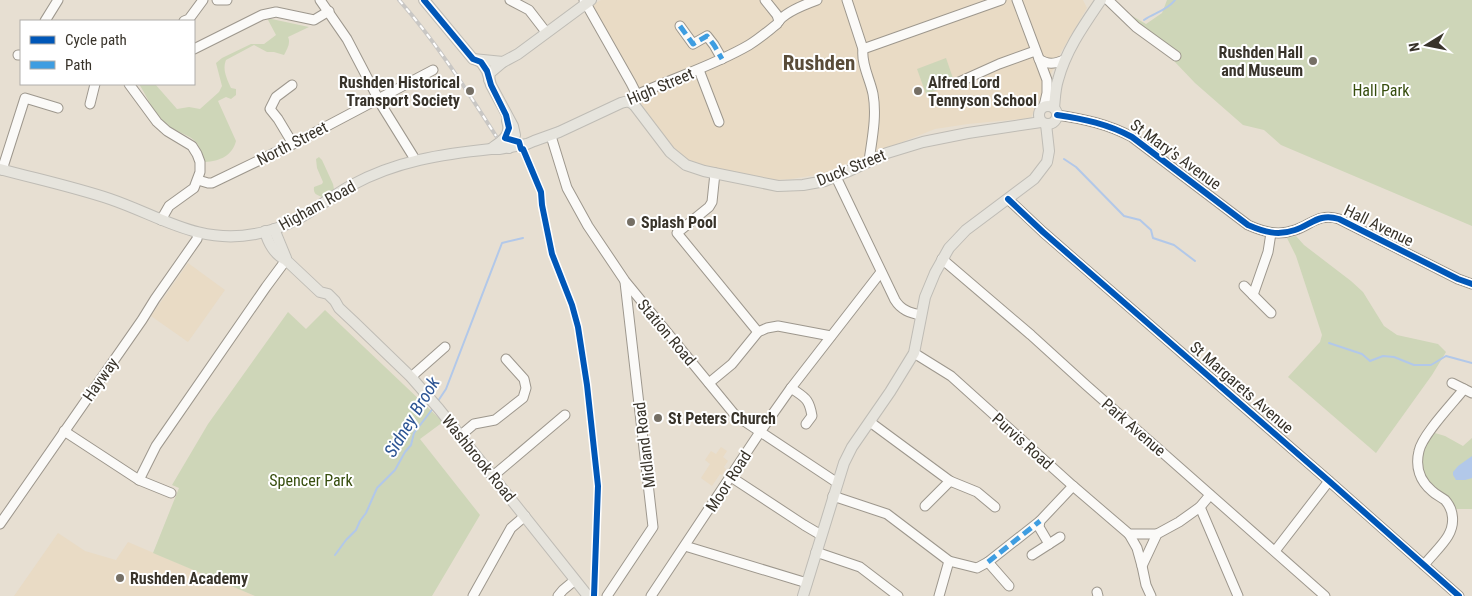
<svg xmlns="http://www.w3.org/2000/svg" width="1472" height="596" font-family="'Roboto Condensed',sans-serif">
<rect width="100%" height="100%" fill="#e7dfd2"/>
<!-- built -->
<g fill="#e9dbc5">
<polygon points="601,0 1083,0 1087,8 1060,54 1031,118 968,124 935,129 822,174 791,179 775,180 692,165 676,152 642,106 640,89 592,5"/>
<polygon points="188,263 225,290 188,342 151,316"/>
<polygon points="721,447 727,451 723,457 728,461 724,467 726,469 722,475 720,474 712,486 701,478 710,464 705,460 711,451 716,454"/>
<polygon points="58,533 85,551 116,560 128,542 255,596 14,596"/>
</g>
<!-- green -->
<g fill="#ced6b8">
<polygon points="1167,0 1472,0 1472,226 1281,145 1264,130 1243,125 1195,83 1174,61 1124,21 1129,14 1146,24 1162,13"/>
<path d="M267,18L309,27L288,37C291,43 287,49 284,55L274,52H267L254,45L226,60C222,70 227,79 231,88L236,89V95L231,99L226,97L218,101L236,141C232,156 220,161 205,162L202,160C201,131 177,137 162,121C152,111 147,96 139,84H155L177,109L189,107L200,109L219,92L222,86L216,63L222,58L251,44H264L276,35Z"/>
<polygon points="946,58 955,84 926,94 917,69"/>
<path d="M319,157L322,160L333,184L334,189L331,193L322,197C317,195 313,194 314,187L322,184L323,182L317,168L316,159Z"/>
<polygon points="1296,236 1304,245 1351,281 1363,292 1384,326 1397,335 1438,344 1446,352 1432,375 1376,453 1288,377 1320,342 1322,335 1296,256 1287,238"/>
<polygon points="325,310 443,422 420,439 480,515 432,596 255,596 153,553 179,488 172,485 208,424 288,312 306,329"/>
<polygon points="1435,433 1445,436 1463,446 1472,438 1472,509 1455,509 1423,478 1420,459 1424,445"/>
</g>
<!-- water -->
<polygon fill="#b2c8e9" points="1472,456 1472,478 1465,480 1456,480 1453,475 1453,472 1458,466"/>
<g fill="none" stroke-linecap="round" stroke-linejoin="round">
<!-- stream -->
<g stroke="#b2c8e9" stroke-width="2">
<path d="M1144,20C1154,13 1168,10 1175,0"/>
<polyline points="1064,159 1076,167 1124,216 1140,220 1151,230 1153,238 1174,245 1195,261"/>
<polyline points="1329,343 1362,354 1370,361 1383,356 1394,357 1414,365 1431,365 1446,356 1472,363"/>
<polyline points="438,401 446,389 502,243 523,238"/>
<polyline points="335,555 346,540 356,530 360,521 366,513 377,488 395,470 405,452 411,445 414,433 434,407"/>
</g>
<defs>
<g id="minor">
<polyline points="217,0 227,0"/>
<polyline points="320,0 347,39 382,106 413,156 414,160"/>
<polyline points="510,0 529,10 546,32"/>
<polyline points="584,0 631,83 635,91 634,96"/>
<polyline points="765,0 777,15 779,21"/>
<path d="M847,0L863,49C861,64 870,79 873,94C877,116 872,139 869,161"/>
<polyline points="1017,0 1047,80 1047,93 1044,106"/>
<polyline points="1108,0 1136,27 1176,56"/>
<polyline points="45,21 58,0"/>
<polyline points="184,21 189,19 203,0"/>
<polyline points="680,26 693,44 707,36 714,45 722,59"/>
<polyline points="194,49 262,15 276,12 314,20 329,11"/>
<polyline points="863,49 1001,0"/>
<polyline points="18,55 21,55"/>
<path d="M1039,59C1048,65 1054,64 1064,60"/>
<polyline points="699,70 719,122"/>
<polyline points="959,82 999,64 1035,51"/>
<polyline points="129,84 157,122 167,131 192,146 197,154 200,162 200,172 194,188 169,206 161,220"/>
<polyline points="292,85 276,97 270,109 278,119 293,144"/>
<path d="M630,102L634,96C673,78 713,66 749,45C759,39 768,31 777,24C782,13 806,4 817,0"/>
<polyline points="90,104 95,84"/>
<path d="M1057,115C1084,119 1108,124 1132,137L1248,225C1264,232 1278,236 1295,230C1312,224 1319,213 1339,219L1458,279L1472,284"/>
<polyline points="551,136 567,188 588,226 625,281 735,415 833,480 838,481"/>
<polyline points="2,170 25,98 58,108"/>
<polyline points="715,173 712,202 709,207 677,233 758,332"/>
<path d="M836,177L895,300C901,310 910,313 921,315"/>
<polyline points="198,180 208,183 212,183 293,144 433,70"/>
<polyline points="1008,199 1043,232 1329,481 1459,596"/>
<polyline points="942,259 1031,335 1086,385 1325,596"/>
<polyline points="1244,286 1271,313"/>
<polyline points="1253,295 1268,252 1271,233"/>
<polyline points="914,353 951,376 1073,486 1129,534 1157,534"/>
<polyline points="411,377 445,347"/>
<polyline points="709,383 732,364 758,332 767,328 778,326 831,336"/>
<polyline points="1452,383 1472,393"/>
<path d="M791,388C805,398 809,398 812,416L806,424"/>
<polyline points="870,422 950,481 977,492 995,507"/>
<polyline points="64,431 139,480 171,493"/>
<polyline points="461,435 474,424 495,420 523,398 526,388 524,379 506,359"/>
<polyline points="493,476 565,415"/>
<polyline points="731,477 804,525 821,535"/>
<polyline points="139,480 156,446 266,287 286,260"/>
<polyline points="833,496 887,514 949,561 977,568 988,562 1009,586"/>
<polyline points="925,506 950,481"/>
<polyline points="1200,507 1238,596"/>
<polyline points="0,524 142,320 155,299 197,239 198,233"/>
<polyline points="1129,534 1137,548 1142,566"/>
<polyline points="1049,544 1039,527 1040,521 1073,486"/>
<polyline points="685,546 807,583"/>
<polyline points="1275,551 1329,481"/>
<polyline points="816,552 860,567 898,596"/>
<polyline points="1032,555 1060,537"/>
<polyline points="988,562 1040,521"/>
<path d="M1424,565C1432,555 1442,546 1448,536C1455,524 1454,510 1445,500C1441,497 1436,495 1432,491C1420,481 1415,467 1419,451C1422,435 1453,403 1464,389"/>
<polyline points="1097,592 1098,596"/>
<polyline points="473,596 511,528 525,516"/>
<polyline points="558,596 563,590 575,580"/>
<polyline points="607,596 653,527 625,282"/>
<polyline points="651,596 760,432 791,388 881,272"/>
<polyline points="939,596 949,561"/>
<polyline points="1151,596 1146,585 1142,566 1157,534 1179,522 1200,507 1210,495"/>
</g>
<g id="major">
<polyline points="424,0 473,59 503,62"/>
<polyline points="474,59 481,62 487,71 491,85 513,126 515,135 509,148"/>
<polyline points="489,80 490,73 503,62 518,54 591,0"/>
<circle cx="1048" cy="115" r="9"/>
<path d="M1054,108C1055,99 1055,89 1058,80C1066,50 1084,25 1101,0"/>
<path d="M492,148C502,141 512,135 507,121"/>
<path d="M0,169C37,179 74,187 110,199C160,216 199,245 255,234C277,230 299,220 317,207C329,200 340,191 352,185C396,161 442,154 491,149H499L527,144L534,141L559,132L621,103C627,101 630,101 635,106L670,152L686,165L704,171L778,186L803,185L825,181L849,171L887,153L923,142L968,133L1041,122"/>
<polyline points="274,229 286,258"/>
<path d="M265,231C268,243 275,255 286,260L320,292L328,294L335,301L339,308L355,323L411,377L439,409L588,596"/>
<polyline points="803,596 844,463 852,447 890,392 914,353 925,297 935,273 949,248 966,230 1034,179 1047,162 1049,151 1046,124"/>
</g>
</defs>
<!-- minor casing -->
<use href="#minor" stroke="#9d978d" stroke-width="11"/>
<!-- major casing -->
<use href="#major" stroke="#bfbcb5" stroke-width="12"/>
<!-- minor -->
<use href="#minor" stroke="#fbfaf8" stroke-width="9"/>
<!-- major -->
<use href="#major" stroke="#e6e4dd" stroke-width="10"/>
<defs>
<path id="rail" d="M399,0C436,42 466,89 496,136"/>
</defs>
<!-- rail casing -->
<use href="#rail" stroke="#c9c7c4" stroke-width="4"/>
<!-- rail -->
<use href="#rail" stroke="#fff" stroke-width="2" stroke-dasharray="5.5" stroke-linecap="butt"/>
<!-- quiet -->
<g stroke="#3e9de1" stroke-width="5" stroke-dasharray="10 5" stroke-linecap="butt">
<polyline points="680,26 693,44 707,36 714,45 722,59"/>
<polyline points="988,562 1040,521"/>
</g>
<defs>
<g id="cycleway">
<polyline points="424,0 473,59 481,62 487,71 491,85 506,115 509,128 505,138 519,142 521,149 523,149 541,192 542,205 552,254 572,305 578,327 587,385 598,486 594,596"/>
<path d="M1057,115C1084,119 1108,124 1132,137L1248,225C1264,232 1278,236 1295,230C1312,224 1319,213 1339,219L1458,279L1472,284"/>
<polyline points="1008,199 1043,232 1329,481 1459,596"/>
</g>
</defs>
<!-- cycleway casing -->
<use href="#cycleway" stroke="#fff" stroke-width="9"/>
<!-- cycleway -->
<use href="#cycleway" stroke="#0057b8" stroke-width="6"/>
</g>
<!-- markers -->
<g fill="#756f65" stroke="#fff" stroke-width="2">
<circle cx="1313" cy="61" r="5"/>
<circle cx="470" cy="91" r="5"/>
<circle cx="918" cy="91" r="5"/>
<circle cx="631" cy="222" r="5"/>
<circle cx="658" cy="418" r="5"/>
<circle cx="120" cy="578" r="5"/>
</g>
<g text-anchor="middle" stroke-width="4" stroke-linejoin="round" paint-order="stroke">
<!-- poi labels -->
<g font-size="16" font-weight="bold" fill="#38332a" stroke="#fff" text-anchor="start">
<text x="1303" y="58" text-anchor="end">Rushden Hall<tspan x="1303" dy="18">and Museum</tspan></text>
<text x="460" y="88" text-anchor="end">Rushden Historical<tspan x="460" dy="18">Transport Society</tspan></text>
<text x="928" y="88">Alfred Lord<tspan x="928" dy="18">Tennyson School</tspan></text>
<text x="641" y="228">Splash Pool</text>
<text x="668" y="424">St Peters Church</text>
<text x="130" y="584">Rushden Academy</text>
</g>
<!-- street labels -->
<g font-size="16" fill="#38332a" stroke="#fff">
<text transform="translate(660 86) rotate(-23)" y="6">High Street</text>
<text transform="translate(292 143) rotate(-27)" y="6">North Street</text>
<text transform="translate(1176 154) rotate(36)" y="6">St Mary's Avenue</text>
<text transform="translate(851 167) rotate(-22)" y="6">Duck Street</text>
<text transform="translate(317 205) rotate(-29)" y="6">Higham Road</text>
<text transform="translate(1379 225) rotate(26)" y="6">Hall Avenue</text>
<text transform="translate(667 332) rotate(50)" y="6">Station Road</text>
<text transform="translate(100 379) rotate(-55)" y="6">Hayway</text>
<text transform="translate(1242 387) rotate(41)" y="6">St Margarets Avenue</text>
<text transform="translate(1134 427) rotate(41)" y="6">Park Avenue</text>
<text transform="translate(1023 441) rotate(42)" y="6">Purvis Road</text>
<text transform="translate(644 445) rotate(-97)" y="6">Midland Road</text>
<text transform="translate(479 458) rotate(51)" y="6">Washbrook Road</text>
<text transform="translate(728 481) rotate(-57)" y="6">Moor Road</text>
</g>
<!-- park labels -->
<g font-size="16" fill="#374e0e" stroke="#fff">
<text x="1381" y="96">Hall Park</text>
<text x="311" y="486">Spencer Park</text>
</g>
<!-- water labels -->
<g font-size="18" font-style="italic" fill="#2b5393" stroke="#fff">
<text transform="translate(412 417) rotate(-59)" y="6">Sidney Brook</text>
</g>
<!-- district labels -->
<g font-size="21" font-weight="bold" fill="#594c39" stroke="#fff">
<text x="819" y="70">Rushden</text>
</g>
</g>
<!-- legend -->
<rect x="20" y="20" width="175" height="65" fill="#ffffff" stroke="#afadaa"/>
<rect x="30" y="36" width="25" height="8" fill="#0057b8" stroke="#afadaa"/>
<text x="65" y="45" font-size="15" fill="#38332a">Cycle path</text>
<rect x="30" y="61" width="25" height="8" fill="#3e9de1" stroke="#afadaa"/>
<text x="65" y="70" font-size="15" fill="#38332a">Path</text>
<!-- north arrow -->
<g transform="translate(1427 45) rotate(260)" stroke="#ffffff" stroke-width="4" paint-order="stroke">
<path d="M0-4L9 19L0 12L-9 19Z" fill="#38332a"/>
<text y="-8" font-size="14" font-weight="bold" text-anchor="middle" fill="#38332a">N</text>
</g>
</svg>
